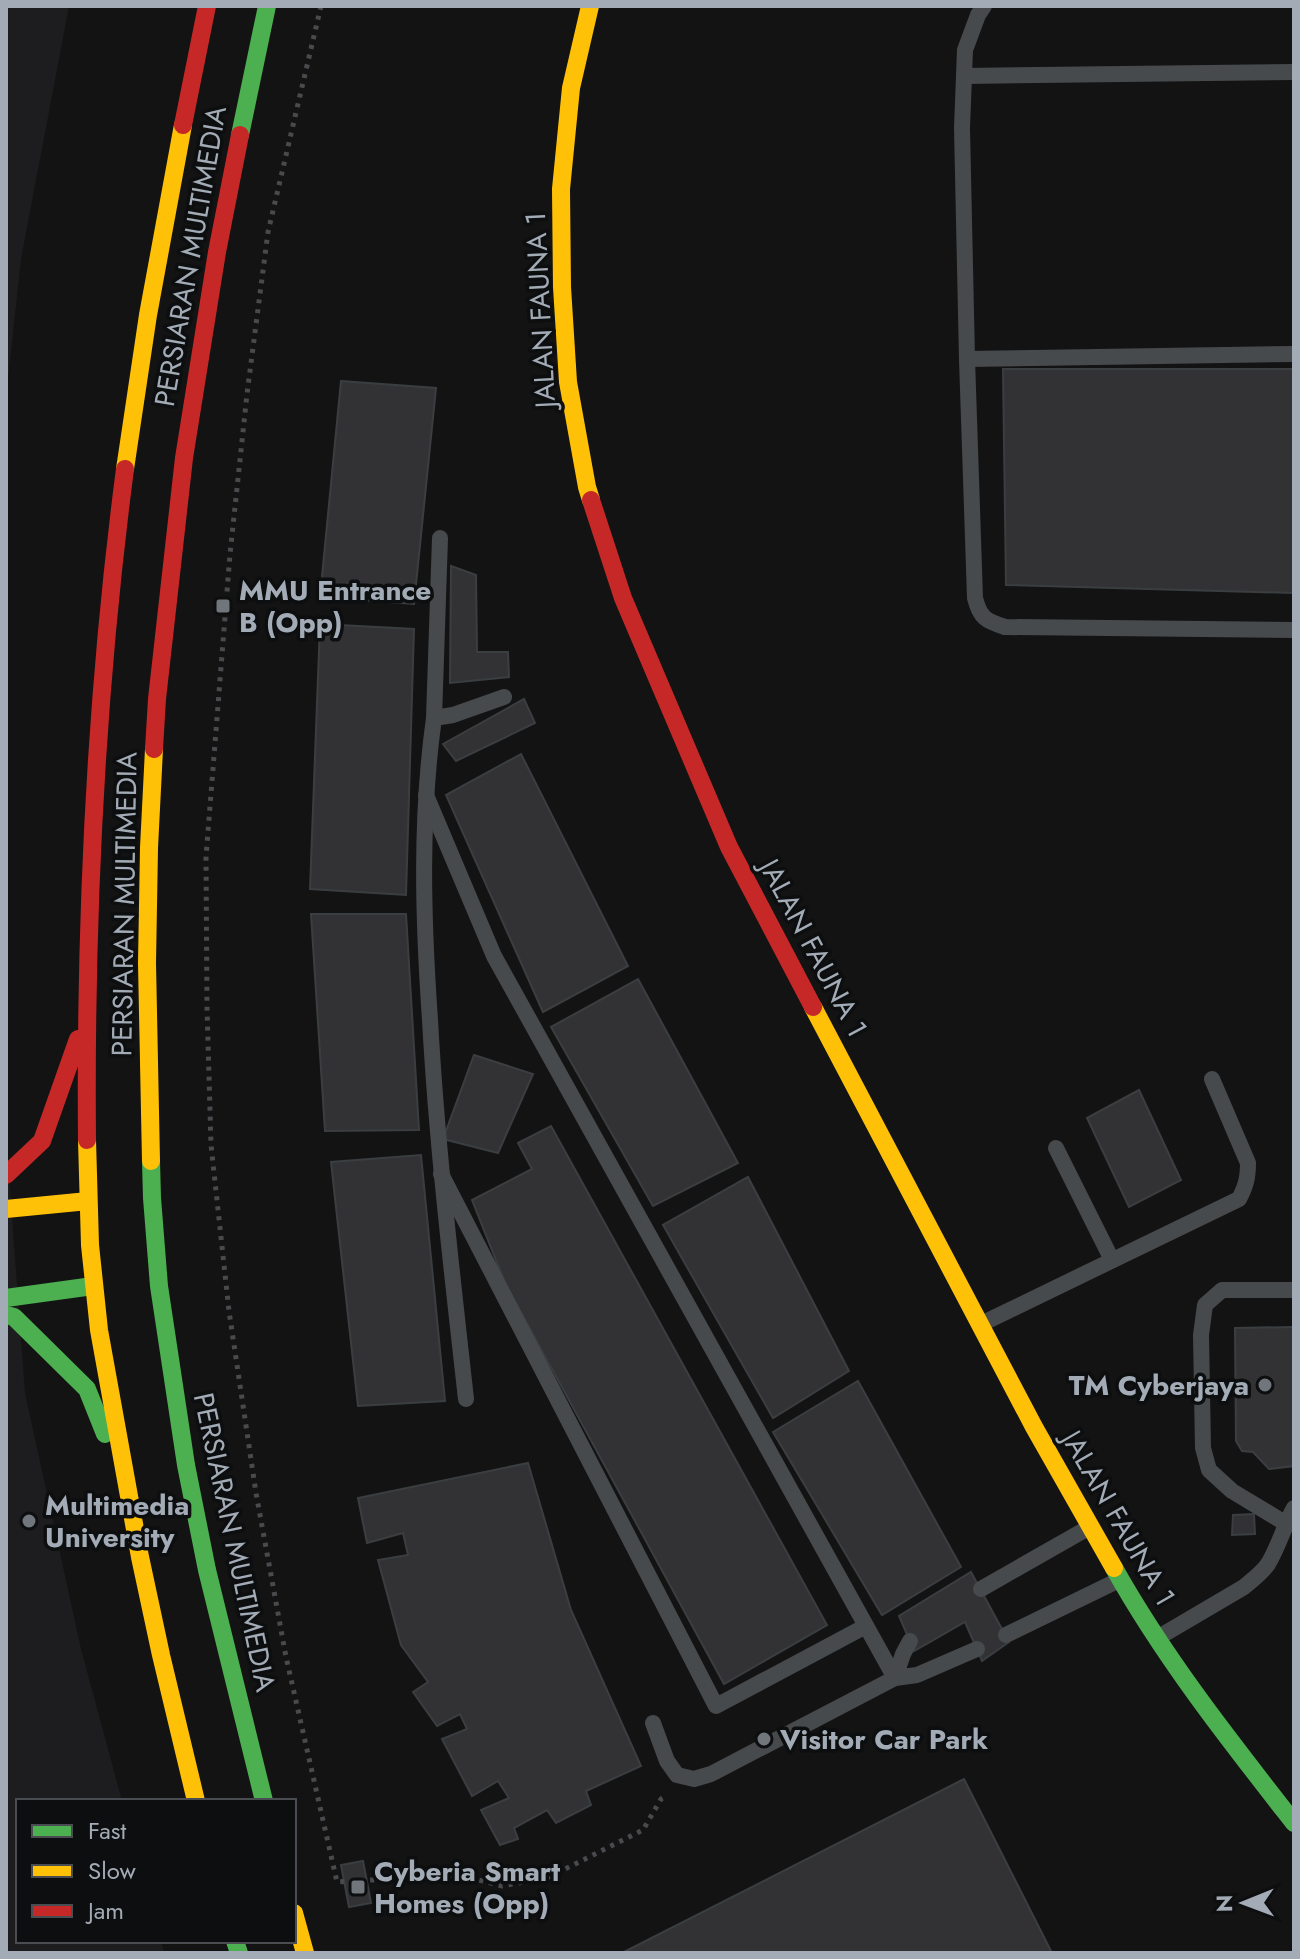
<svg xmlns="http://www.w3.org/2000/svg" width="1300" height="1959" font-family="Jost,sans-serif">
<rect width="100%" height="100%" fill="#131313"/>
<!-- built -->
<g fill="#1d1d1f">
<polygon points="6,6 69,6 21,259 6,398"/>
<polygon points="6,1136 25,1393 81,1649 122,1801 18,1801 18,1941 161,1941 164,1953 6,1953"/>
</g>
<!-- building -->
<g fill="#323234" stroke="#3b3e40" stroke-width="2">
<polygon points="1003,369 1294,369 1294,593 1006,585"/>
<polygon points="341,381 436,388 414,604 320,597"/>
<polygon points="451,566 476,575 477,652 508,652 509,677 450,683"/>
<polygon points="320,624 414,629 406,895 310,889"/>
<polygon points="524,699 535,723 456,761 443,744"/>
<polygon points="521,754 628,966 543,1012 446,795"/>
<polygon points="311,914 406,914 419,1130 325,1131"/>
<polygon points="638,979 738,1163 653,1206 551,1027"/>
<polygon points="474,1055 533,1074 498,1153 443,1139"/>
<polygon points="1139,1090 1181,1180 1129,1207 1087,1118"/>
<polygon points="551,1126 827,1625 724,1684 505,1283 472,1200 532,1169 518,1143"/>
<polygon points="421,1155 445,1401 358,1406 331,1162"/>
<polygon points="748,1177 849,1371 773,1418 663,1225"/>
<polygon points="1294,1327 1294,1466 1269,1469 1253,1452 1242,1451 1236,1441 1235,1328"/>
<polygon points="858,1381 961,1567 882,1615 773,1432"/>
<polygon points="528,1463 571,1610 641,1766 586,1791 591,1805 556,1823 547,1810 514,1828 518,1839 500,1845 481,1810 509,1798 498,1781 472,1796 442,1739 467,1729 460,1714 437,1726 413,1692 428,1682 401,1645 378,1560 408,1555 403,1533 367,1543 358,1498"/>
<polygon points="1254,1514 1255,1534 1232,1535 1233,1515"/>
<polygon points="971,1572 1009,1642 982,1661 965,1622 914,1651 899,1616"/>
<polygon points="964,1779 1052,1953 622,1953"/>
<polygon points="363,1861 371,1903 349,1907 341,1865"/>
</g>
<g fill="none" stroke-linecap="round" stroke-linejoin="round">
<!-- path -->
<polyline stroke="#494a4e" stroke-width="5" stroke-dasharray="4 6" stroke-linecap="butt" points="321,6 268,232 247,394 230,554 206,857 207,1007 211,1145 229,1311 256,1493 286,1657 337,1882 460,1875 502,1886 547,1878 643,1830 661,1799 667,1796"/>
<!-- lane -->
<g stroke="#474a4c" stroke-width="16">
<path d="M984,6L978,15L965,50L962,128L967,359L975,598C980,618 986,621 1005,627L1294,630"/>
<polyline points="964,76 1294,72"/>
<polyline points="967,359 1294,354"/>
<polyline points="434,718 440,538"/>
<polyline points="426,795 494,956 895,1678 711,1774 694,1779 677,1775 667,1761 653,1723"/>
<polyline points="1056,1148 1112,1260"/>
<polyline points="441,1174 716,1706 866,1626"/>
<path d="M981,1324L1239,1199C1246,1186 1248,1177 1248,1163L1212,1079"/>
<path d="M466,1399C452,1273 437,1147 430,1020C423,919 420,818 434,718L453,715L504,697"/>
<polyline points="1285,1523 1232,1491 1209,1470 1203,1448 1201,1335 1205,1305 1222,1290 1294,1290"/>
<polyline points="981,1589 1088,1528"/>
<polyline points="1006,1635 1119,1580"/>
<path d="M1159,1637L1244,1587C1252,1580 1262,1573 1268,1564C1278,1548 1284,1526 1294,1508"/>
<polyline points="910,1641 903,1654 895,1678 917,1675 977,1649"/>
</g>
<!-- fast -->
<g stroke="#4caf50" stroke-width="18">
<polyline points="240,135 267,6"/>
<polyline points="151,1161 152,1198 159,1286 186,1465 207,1570 264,1801"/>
<polyline points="6,1298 93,1286"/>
<polyline points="6,1315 14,1317 87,1389 105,1434"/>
<path d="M1114,1568C1165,1659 1230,1741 1294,1823"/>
<polyline points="235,1941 239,1953"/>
</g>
<!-- slow -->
<g stroke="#ffc107" stroke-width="18">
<polyline points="590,6 571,88 561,189 562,287 568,382 587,487 591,500"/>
<polyline points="125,469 148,315 183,125"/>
<polyline points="813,1007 1034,1427 1114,1568"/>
<polyline points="87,1140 90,1245 99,1330 140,1557 161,1655 196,1801"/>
<polyline points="151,1161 147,963 149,848 154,749"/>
<polyline points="6,1209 88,1201"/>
<polyline points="294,1913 305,1953"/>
</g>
<!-- jam -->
<g stroke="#c62828" stroke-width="18">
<polyline points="183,125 207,6"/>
<polyline points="591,500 623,598 729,847 813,1007"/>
<polyline points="154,749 157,699 184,458 217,252 240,135"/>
<path d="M87,1140C85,916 96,691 125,469"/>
<polyline points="6,1175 42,1141 78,1039"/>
</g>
</g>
<!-- markers -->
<g fill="#71767d" stroke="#0d0e0f" stroke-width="3">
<rect x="215" y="598" width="16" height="16" rx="4"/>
<circle cx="1265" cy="1385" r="8"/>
<circle cx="29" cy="1521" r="8"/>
<circle cx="764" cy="1739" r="8"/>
<rect x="350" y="1879" width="16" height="16" rx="4"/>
</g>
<g text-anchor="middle" stroke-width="7" stroke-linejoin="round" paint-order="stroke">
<!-- street labels -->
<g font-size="28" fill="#a3acb6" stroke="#0d0e0f">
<text transform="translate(190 256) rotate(-80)" y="10">PERSIARAN MULTIMEDIA</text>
<text transform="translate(540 310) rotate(-93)" y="10">JALAN FAUNA 1</text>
<text transform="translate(124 904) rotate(-89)" y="10">PERSIARAN MULTIMEDIA</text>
<text transform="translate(814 948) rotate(62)" y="10">JALAN FAUNA 1</text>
<text transform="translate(1119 1518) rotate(60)" y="10">JALAN FAUNA 1</text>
<text transform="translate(235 1542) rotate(78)" y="10">PERSIARAN MULTIMEDIA</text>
</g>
<!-- poi labels -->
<g font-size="28" font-weight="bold" fill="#a3acb6" stroke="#0d0e0f" text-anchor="start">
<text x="239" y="600">MMU Entrance<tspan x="239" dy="32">B (Opp)</tspan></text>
<text x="1249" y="1395" text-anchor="end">TM Cyberjaya</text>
<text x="45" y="1515">Multimedia<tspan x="45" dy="32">University</tspan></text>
<text x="780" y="1749">Visitor Car Park</text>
<text x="374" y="1881">Cyberia Smart<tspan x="374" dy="32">Homes (Opp)</tspan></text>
</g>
</g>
<!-- border -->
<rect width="1300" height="1959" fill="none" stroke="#a3acb6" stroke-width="16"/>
<!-- legend -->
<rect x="16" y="1799" width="280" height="144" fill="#0d0e0f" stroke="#494d52" stroke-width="2"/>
<rect x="32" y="1825" width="40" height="12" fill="#4caf50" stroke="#494d52" stroke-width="2"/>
<text x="88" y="1839" font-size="24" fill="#a3acb6">Fast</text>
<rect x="32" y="1865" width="40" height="12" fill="#ffc107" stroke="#494d52" stroke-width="2"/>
<text x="88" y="1879" font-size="24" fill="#a3acb6">Slow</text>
<rect x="32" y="1905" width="40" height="12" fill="#c62828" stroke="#494d52" stroke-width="2"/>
<text x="88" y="1919" font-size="24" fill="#a3acb6">Jam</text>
<!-- north arrow -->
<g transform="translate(1244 1903) rotate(269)" stroke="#0d0e0f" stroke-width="6" paint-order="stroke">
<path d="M0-6L14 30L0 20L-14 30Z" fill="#a3acb6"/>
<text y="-12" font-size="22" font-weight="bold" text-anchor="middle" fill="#a3acb6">N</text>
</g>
</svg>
